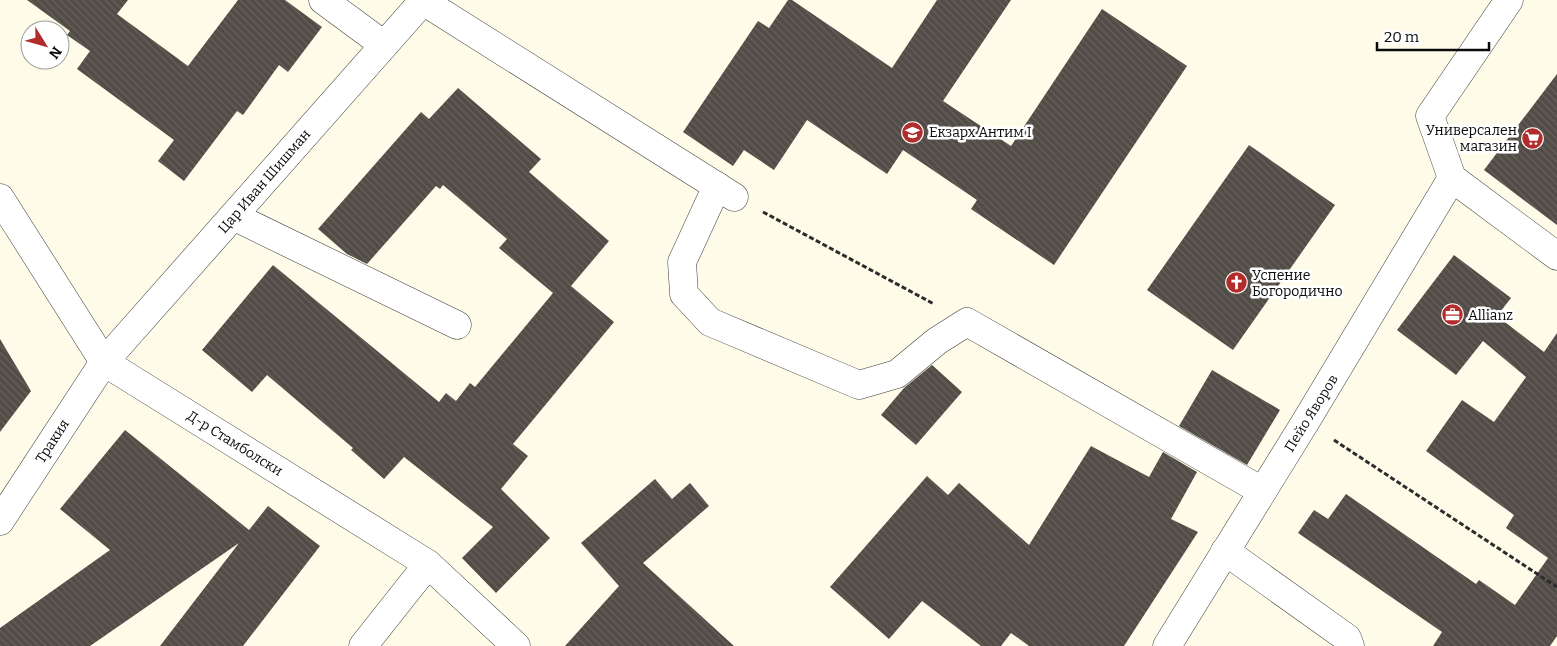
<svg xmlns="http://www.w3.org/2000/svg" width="1557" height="646" font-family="Bitter,serif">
<defs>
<pattern id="building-back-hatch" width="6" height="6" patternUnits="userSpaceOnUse" patternTransform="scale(1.25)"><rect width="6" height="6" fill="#524c47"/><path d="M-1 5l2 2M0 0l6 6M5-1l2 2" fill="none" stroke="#66615d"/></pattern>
</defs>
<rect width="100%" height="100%" fill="#fefbe8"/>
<!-- building -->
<g fill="url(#building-back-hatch)">
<polygon points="27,0 128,0 117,14 188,66 238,0 285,0 322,27 288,72 279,65 243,115 237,111 184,181 158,161 174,140 77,69 90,51 67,35 70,31"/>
<polygon points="788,0 792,0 892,68 937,0 1011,0 943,101 1011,146 1102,9 1187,66 1054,265 971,209 977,200 903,150 887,174 807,120 774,170 744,150 733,166 683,132 758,21 769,28"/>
<polygon points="1557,74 1557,225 1484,170"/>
<polygon points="458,88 541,159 529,172 609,241 571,286 614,322 513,444 528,456 501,489 550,538 496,593 462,558 493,527 404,457 384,479 351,450 353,448 267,375 252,392 202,350 273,265 439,402 446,393 456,401 470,383 475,387 553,293 499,248 507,239 443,185 440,189 436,186 367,264 347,254 318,229 421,112 429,119"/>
<polygon points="1249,145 1335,205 1233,350 1147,290"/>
<polygon points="1454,255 1511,298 1497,316 1544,352 1557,333 1557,636 1550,646 1433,646 1442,632 1298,533 1314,510 1328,519 1346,494 1476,584 1479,580 1515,605 1548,558 1506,528 1514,515 1426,451 1462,400 1494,422 1526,377 1483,341 1456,375 1397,330"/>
<polygon points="0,339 31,391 0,432"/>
<polygon points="932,365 962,392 916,445 881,415 904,388"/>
<polygon points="1212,370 1280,410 1247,465 1179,426"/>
<polygon points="125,430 249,530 268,506 320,546 243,646 160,646 239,543 90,646 0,646 0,628 110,550 60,509"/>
<polygon points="1091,446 1149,477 1163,452 1197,472 1171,519 1198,532 1124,646 1029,646 1011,633 1001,646 981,646 922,601 889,639 830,587 927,476 948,495 959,483 1029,545"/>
<polygon points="655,479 672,499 690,483 709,506 643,563 734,646 565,646 619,586 581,543"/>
</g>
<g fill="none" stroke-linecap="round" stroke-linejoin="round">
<defs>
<g id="minor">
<polyline points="323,0 384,45"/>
<polyline points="423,1 734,197"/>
<polyline points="1452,178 1430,116 1509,0"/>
<polyline points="1452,178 1557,256"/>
<polyline points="717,186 682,262 684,294 710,322 859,385 897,374 937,341 967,322 1262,491"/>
<polyline points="0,198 104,362 428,564 516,646"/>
<polyline points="233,216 457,325"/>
<polyline points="0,521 104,362 424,0"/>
<polyline points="1225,551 1347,638 1350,646"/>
<polyline points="363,646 428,564"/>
<polyline points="1167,646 1306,421 1452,178"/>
</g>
</defs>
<!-- minor casing -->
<use href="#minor" stroke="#3d3d3d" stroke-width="29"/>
<!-- path -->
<g stroke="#2c2c2c" stroke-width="3" stroke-dasharray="5 2.5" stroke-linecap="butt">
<polyline points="763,212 934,304"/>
<polyline points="1334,440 1557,587"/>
</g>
<!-- minor -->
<use href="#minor" stroke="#fff" stroke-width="28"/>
</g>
<!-- icons -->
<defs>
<symbol id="school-disc" viewBox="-11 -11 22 22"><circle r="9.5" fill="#b12c2b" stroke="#fff"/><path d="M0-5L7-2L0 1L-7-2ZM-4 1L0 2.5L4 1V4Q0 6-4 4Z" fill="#fff"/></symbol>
<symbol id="supermarket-disc" viewBox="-11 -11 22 22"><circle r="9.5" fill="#b12c2b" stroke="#fff"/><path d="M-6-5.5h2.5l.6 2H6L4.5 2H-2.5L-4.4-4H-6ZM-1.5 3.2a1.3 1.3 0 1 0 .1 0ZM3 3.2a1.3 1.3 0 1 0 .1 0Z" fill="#fff"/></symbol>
<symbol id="church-disc" viewBox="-11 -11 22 22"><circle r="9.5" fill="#b12c2b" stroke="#fff"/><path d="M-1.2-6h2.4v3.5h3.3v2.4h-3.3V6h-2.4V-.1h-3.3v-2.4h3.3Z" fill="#fff"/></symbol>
<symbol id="office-disc" viewBox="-11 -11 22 22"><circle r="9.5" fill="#b12c2b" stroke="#fff"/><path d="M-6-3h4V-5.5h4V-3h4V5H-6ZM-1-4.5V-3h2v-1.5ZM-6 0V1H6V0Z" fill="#fff"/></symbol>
</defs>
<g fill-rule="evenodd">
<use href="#school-disc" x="900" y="120" width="25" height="25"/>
<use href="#supermarket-disc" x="1520" y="126" width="25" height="25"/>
<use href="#church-disc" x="1224" y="270" width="25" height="25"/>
<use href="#office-disc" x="1440" y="302" width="25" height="25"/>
</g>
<g text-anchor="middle" stroke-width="5" stroke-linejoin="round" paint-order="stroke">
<!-- poi labels -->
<g font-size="14" fill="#0a0a0a" stroke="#fff" text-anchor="start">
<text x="1517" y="135" text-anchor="end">Универсален<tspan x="1517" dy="16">магазин</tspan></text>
<text x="929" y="137">Екзарх Антим I</text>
<text x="1252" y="280">Успение<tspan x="1252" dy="16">Богородично</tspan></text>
<text x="1468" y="320">Allianz</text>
</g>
<!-- street labels -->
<g font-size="14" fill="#0a0a0a" stroke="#fff">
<text transform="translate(264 181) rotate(-49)" y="5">Цар Иван Шишман</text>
<text transform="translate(1311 413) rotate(-58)" y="5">Пейо Яворов</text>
<text transform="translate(52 441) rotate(-57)" y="5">Тракия</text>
<text transform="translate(235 443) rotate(32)" y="5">Д-р Стамболски</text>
</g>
</g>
<!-- north arrow -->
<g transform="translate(45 45) rotate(127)"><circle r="24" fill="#ffffff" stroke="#9d9d9d"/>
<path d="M0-4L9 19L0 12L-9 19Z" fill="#b12c2b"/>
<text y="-8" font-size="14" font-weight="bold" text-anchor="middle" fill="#0a0a0a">N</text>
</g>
<!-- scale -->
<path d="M1377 42v8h112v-8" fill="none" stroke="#0a0a0a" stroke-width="2.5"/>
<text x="1384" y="42" font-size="15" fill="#0a0a0a" stroke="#ffffff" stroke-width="4" paint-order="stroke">20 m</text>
</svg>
